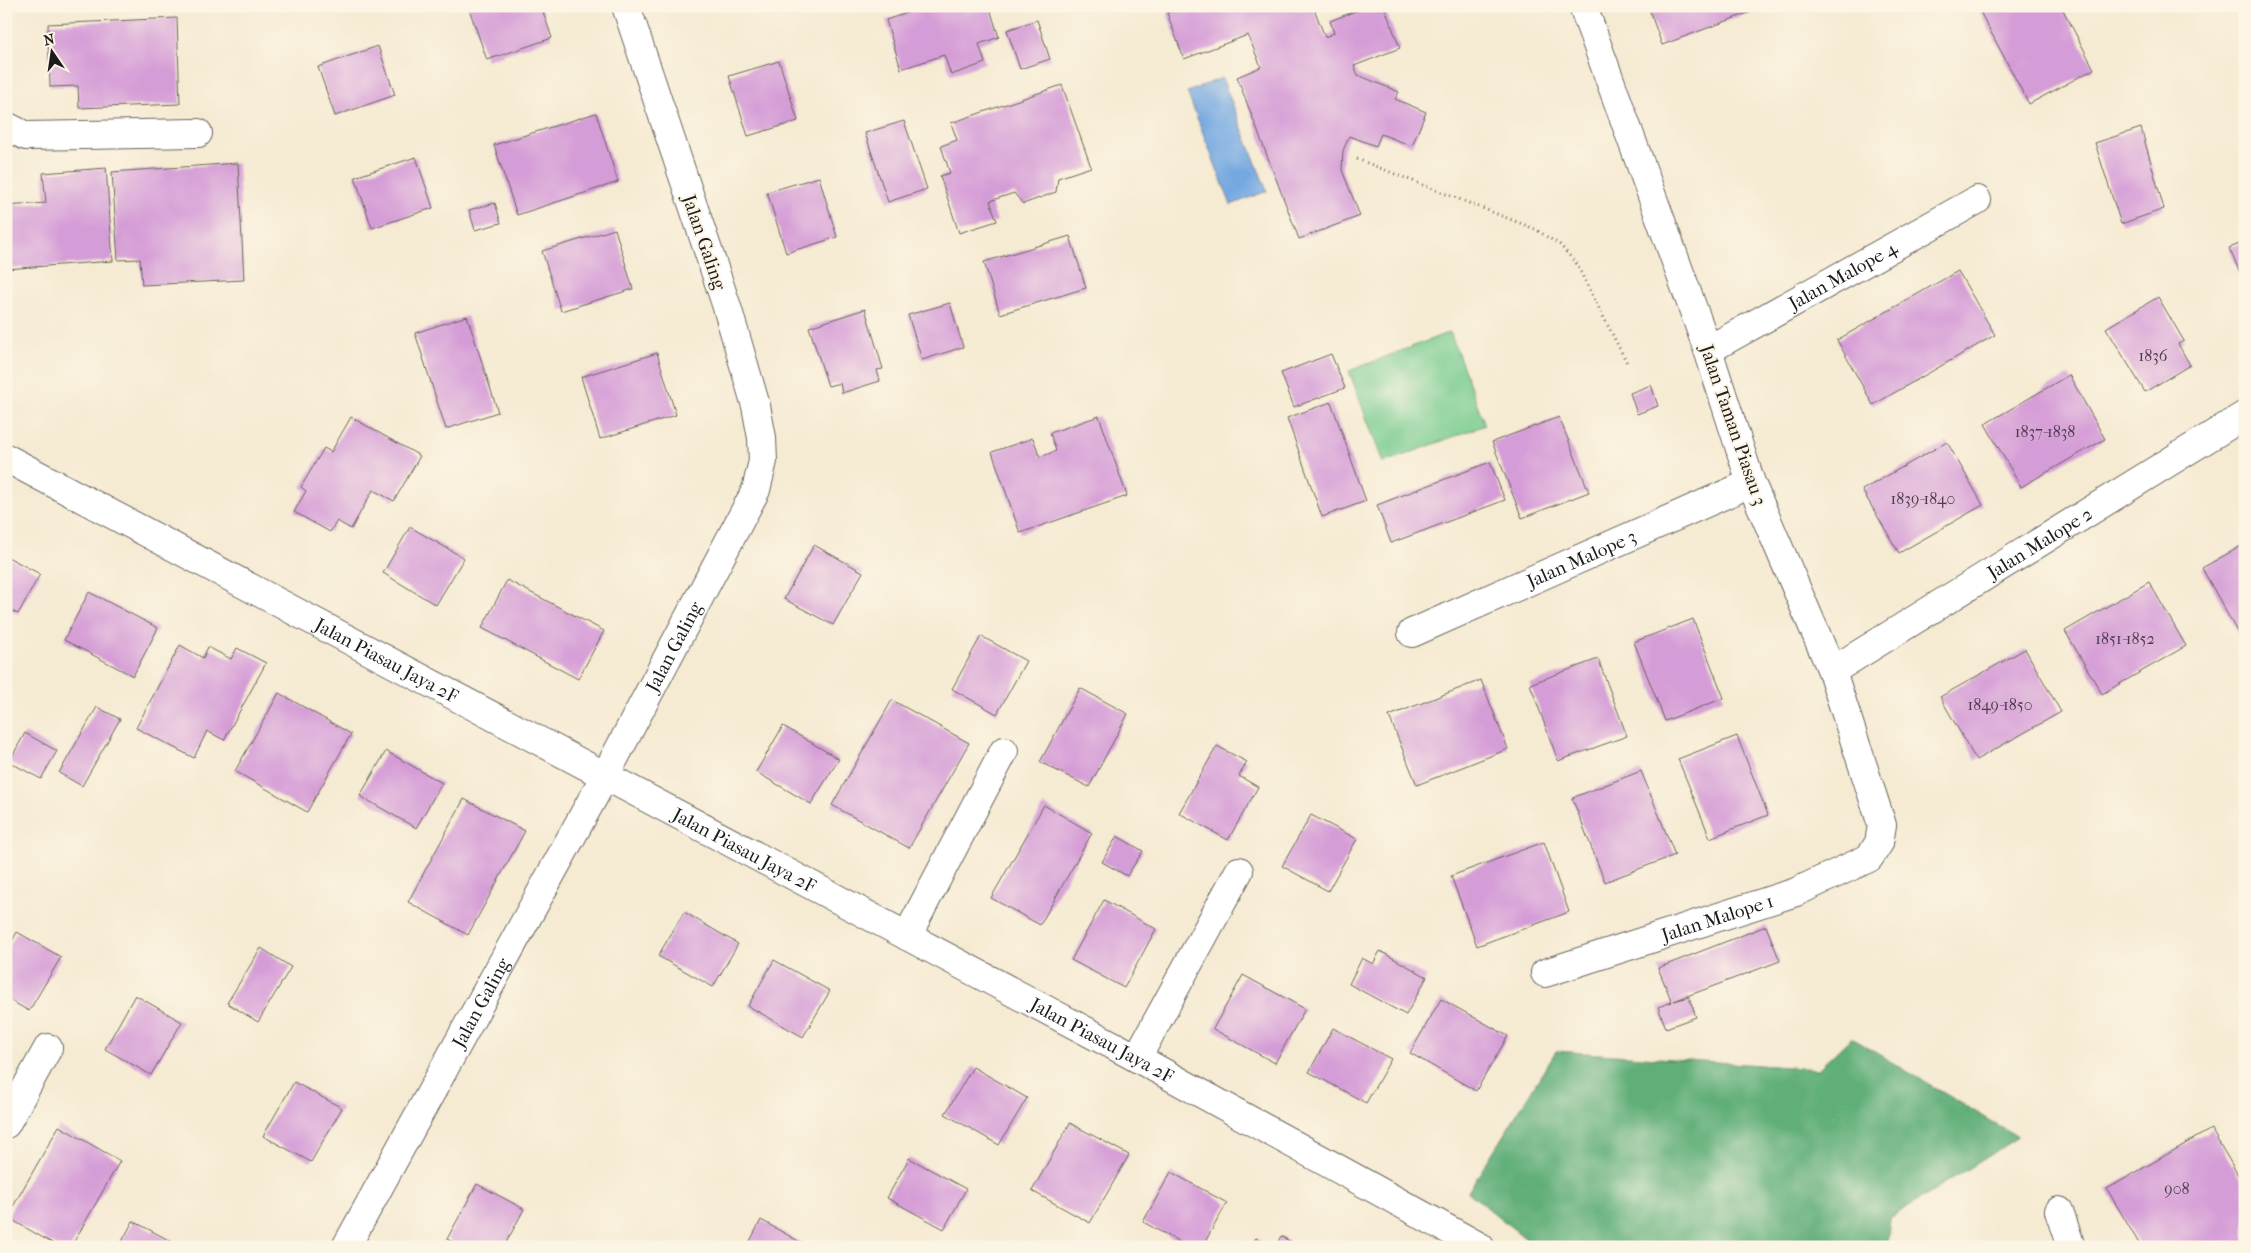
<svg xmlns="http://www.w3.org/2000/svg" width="2251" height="1253" font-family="'IM FELL French Canon',serif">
<rect width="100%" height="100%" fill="#fcf5e5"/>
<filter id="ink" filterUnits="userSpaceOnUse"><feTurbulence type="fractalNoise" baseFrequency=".02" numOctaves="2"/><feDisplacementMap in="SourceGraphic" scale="10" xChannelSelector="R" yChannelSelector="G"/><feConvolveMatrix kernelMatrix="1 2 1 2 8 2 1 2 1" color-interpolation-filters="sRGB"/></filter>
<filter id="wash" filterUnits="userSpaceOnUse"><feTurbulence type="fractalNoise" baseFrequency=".0096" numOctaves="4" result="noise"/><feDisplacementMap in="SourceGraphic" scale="20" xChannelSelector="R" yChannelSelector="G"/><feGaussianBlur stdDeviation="1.12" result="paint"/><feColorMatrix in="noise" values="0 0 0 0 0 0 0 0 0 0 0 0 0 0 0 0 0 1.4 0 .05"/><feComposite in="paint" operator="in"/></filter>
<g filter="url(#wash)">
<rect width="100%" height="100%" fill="#f5ead2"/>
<!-- green -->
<polygon fill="#76cb8e" stroke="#497455" points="1450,332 1485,425 1383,463 1349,371"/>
<!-- forest -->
<polygon fill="#60af79" stroke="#3e664a" points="1851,1038 2018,1137 1890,1218 1887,1247 1536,1247 1468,1192 1556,1051 1818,1069"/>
<!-- water -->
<polygon fill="#74a8e1" stroke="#48627e" points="1222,78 1267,191 1231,205 1187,92"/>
<g id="blocks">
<!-- building -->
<g fill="#d59dd7">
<polygon points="468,6 541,6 552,38 487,60"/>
<polygon points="927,6 989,6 999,37 979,44 985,63 951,75 944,55 901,69 886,20"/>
<polygon points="1184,6 1313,6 1325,37 1334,33 1330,21 1368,6 1384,6 1400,48 1354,66 1358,75 1399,92 1395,99 1426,112 1412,146 1381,134 1376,146 1349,136 1343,151 1342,170 1360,216 1299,239 1237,77 1261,67 1248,35 1184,59 1167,13"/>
<polygon points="1648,6 1767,6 1662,45"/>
<polygon points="1977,6 2061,6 2094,69 2029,104"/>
<polygon points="177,18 180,104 79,108 78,86 50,87 48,24"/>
<polygon points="1037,20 1050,59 1020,69 1007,30"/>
<polygon points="378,46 395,95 335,116 318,67"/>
<polygon points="779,61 798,121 748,136 729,76"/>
<polygon points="1062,85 1091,167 1058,178 1056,192 1023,204 1014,193 990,201 997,221 959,233 940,176 950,173 941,146 957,140 951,123"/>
<polygon points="596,113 618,182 517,215 494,145"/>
<polygon points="904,121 927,189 888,202 865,133"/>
<polygon points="2141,128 2164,209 2121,224 2095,143"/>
<polygon points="416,157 433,208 372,228 355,177"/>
<polygon points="238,163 244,280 142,285 140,259 118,260 112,172"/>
<polygon points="106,168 113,261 6,269 6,206 46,203 43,173"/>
<polygon points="819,177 837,237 786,253 767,192"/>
<polygon points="495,203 501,223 475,230 469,210"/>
<polygon points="615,229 633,289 561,311 542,251"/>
<polygon points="1070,236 1086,288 1000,314 984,262"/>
<polygon points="2245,242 2245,284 2229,248"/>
<polygon points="1958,271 1995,335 1873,405 1837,340"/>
<polygon points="2158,297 2184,341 2178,344 2190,365 2145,392 2106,328"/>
<polygon points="950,303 963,347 922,360 908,315"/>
<polygon points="865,309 883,369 877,370 880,381 842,393 840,383 828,386 809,327"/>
<polygon points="467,316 498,412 446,429 415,333"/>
<polygon points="657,353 676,415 600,439 581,377"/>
<polygon points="1331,354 1345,388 1294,407 1281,373"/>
<polygon points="2069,375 2105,439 2021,487 1985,424"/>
<polygon points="1651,385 1658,406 1637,414 1630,393"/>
<polygon points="1331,402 1366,501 1322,517 1287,418"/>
<polygon points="1099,416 1127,496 1020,533 992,452 1033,438 1040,457 1056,451 1050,433"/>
<polygon points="351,417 420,456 394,501 373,490 351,529 337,521 330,532 294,512 306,491 301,487 324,448 331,452"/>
<polygon points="1559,417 1589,492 1522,518 1492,442"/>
<polygon points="1947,442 1983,505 1899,553 1862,490"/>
<polygon points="1490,462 1505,500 1391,543 1377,505"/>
<polygon points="410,527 464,558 436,605 383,573"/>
<polygon points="2245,544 2245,635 2240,637 2202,568"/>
<polygon points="814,545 863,572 833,625 784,599"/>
<polygon points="6,556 40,574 18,614 6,608"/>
<polygon points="507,580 604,631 578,679 482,628"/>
<polygon points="2149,582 2186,646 2102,694 2065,631"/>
<polygon points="89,592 158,628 133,676 64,640"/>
<polygon points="1693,619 1724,698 1665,721 1634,642"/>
<polygon points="981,636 1026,661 997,714 952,689"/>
<polygon points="180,645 203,658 208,647 231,659 237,648 266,663 224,740 207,731 194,758 136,728"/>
<polygon points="2025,649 2061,712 1976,760 1940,697"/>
<polygon points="1598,659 1627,736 1558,761 1530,684"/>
<polygon points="1481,680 1508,749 1417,785 1389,716"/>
<polygon points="1080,688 1128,714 1089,787 1040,762"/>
<polygon points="279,693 351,734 307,812 235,771"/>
<polygon points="892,700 969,743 909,848 832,805"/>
<polygon points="97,707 120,719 82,786 59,773"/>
<polygon points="783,726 839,759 811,804 756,772"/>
<polygon points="25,733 57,751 41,779 9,762"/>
<polygon points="1737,736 1768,815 1710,838 1678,759"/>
<polygon points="1217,746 1247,762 1239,776 1258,787 1228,840 1179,813"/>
<polygon points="386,751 442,783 416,828 360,796"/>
<polygon points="1641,771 1675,855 1605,882 1572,798"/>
<polygon points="464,799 525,831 468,935 408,902"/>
<polygon points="1044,805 1092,833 1040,925 991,898"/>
<polygon points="1311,815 1357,839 1328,891 1282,866"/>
<polygon points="1117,836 1143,851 1127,876 1102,862"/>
<polygon points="1544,842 1569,912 1477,946 1451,876"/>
<polygon points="1104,900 1156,929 1124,988 1071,960"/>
<polygon points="684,912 738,944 713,987 658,956"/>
<polygon points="1766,926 1780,961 1674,1001 1689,997 1696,1017 1666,1028 1658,1007 1672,1002 1658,968"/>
<polygon points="17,932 61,957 29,1011 6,998 6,952"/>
<polygon points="261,948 291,967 258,1022 227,1003"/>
<polygon points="1380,951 1427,977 1406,1015 1349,984 1362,958 1373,964"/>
<polygon points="774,960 830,991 803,1037 748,1006"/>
<polygon points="1243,975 1305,1009 1275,1063 1213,1029"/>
<polygon points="135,995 182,1022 151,1075 105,1049"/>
<polygon points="1441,999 1508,1036 1476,1091 1410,1053"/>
<polygon points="1333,1028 1391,1059 1366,1103 1309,1072"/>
<polygon points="973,1067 1027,1098 999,1145 945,1114"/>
<polygon points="294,1082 342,1108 311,1162 263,1136"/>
<polygon points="1070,1123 1129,1155 1090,1223 1032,1191"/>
<polygon points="59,1126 120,1161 71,1247 59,1247 7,1217"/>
<polygon points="2211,1129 2245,1187 2245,1247 2141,1247 2107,1189"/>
<polygon points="909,1158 966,1189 944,1229 887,1198"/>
<polygon points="1171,1172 1227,1203 1202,1247 1189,1247 1143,1222"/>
<polygon points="477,1184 524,1209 504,1247 461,1247 447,1239"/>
<polygon points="761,1220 809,1247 747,1247"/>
<polygon points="133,1221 182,1247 119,1247"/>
<polygon points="1281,1236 1299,1247 1275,1247"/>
<polygon points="1256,1238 1270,1247 1251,1247"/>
</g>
</g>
</g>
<g filter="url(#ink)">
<use href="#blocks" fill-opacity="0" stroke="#68645c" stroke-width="1"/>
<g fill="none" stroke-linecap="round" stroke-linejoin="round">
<defs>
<g id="minor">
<polyline points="6,126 26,136 198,133"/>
<path id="s1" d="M1708,350L1977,200"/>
<path id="s2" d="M6,458L1137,1058L1480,1247"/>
<path id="s3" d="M1412,633L1751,483"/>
<path id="s4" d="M1832,671L2245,415"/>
<polyline points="907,936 1004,751"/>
<path id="s5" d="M1545,973L1796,892L1869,858L1879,843L1882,825L1832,671L1751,483L1708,350L1583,6"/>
<polyline points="1137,1058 1239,871"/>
<polyline points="6,1124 48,1048"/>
<polyline points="2059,1211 2071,1247"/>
<path id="s6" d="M346,1247L605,776L756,490L763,461L762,438L756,406L727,307L626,6"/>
</g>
</defs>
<!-- minor casing -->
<use href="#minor" stroke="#68645c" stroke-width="30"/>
<!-- path -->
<polyline stroke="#68645c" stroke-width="3" stroke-dasharray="1 4" stroke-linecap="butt" points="1357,159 1535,229 1560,245 1576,263 1627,363"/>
<!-- minor -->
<use href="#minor" stroke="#fff" stroke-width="28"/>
</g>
</g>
<g text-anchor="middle" stroke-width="4" stroke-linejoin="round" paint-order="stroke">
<!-- number labels -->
<g font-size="16" fill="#4a3c4b">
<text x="2153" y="361">1836</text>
<text x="2045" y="437">1837-1838</text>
<text x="1923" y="504">1839-1840</text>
<text x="2125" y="644">1851-1852</text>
<text x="2000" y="710">1849-1850</text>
<text x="2177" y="1194">908</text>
</g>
<!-- street labels -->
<g font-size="19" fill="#1c1c1c" stroke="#fcf5e5">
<text transform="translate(705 242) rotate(71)" y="7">Jalan Galing</text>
<text dy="7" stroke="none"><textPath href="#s1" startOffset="154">Jalan Malope 4</textPath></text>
<text transform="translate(1734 425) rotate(71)" y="7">Jalan Taman Piasau 3</text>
<text dy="7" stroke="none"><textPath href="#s4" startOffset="244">Jalan Malope 2</textPath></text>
<text dy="7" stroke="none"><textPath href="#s3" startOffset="185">Jalan Malope 3</textPath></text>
<text dy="7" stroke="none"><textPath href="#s6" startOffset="684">Jalan Galing</textPath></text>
<text dy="7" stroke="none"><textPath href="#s2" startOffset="431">Jalan Piasau Jaya 2F</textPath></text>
<text dy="7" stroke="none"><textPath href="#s2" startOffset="836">Jalan Piasau Jaya 2F</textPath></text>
<text dy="7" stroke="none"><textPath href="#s5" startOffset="181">Jalan Malope 1</textPath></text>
<text dy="7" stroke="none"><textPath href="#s6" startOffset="279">Jalan Galing</textPath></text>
<text dy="7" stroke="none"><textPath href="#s2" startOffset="1241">Jalan Piasau Jaya 2F</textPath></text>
</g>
</g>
<!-- margin -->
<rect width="2251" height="1253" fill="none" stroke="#fcf5e5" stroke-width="25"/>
<!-- north arrow -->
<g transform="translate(52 52) rotate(347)" stroke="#fcf5e5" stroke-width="4" paint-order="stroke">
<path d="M0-4L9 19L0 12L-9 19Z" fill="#1c1c1c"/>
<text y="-8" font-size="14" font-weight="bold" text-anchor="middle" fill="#1c1c1c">N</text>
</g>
</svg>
